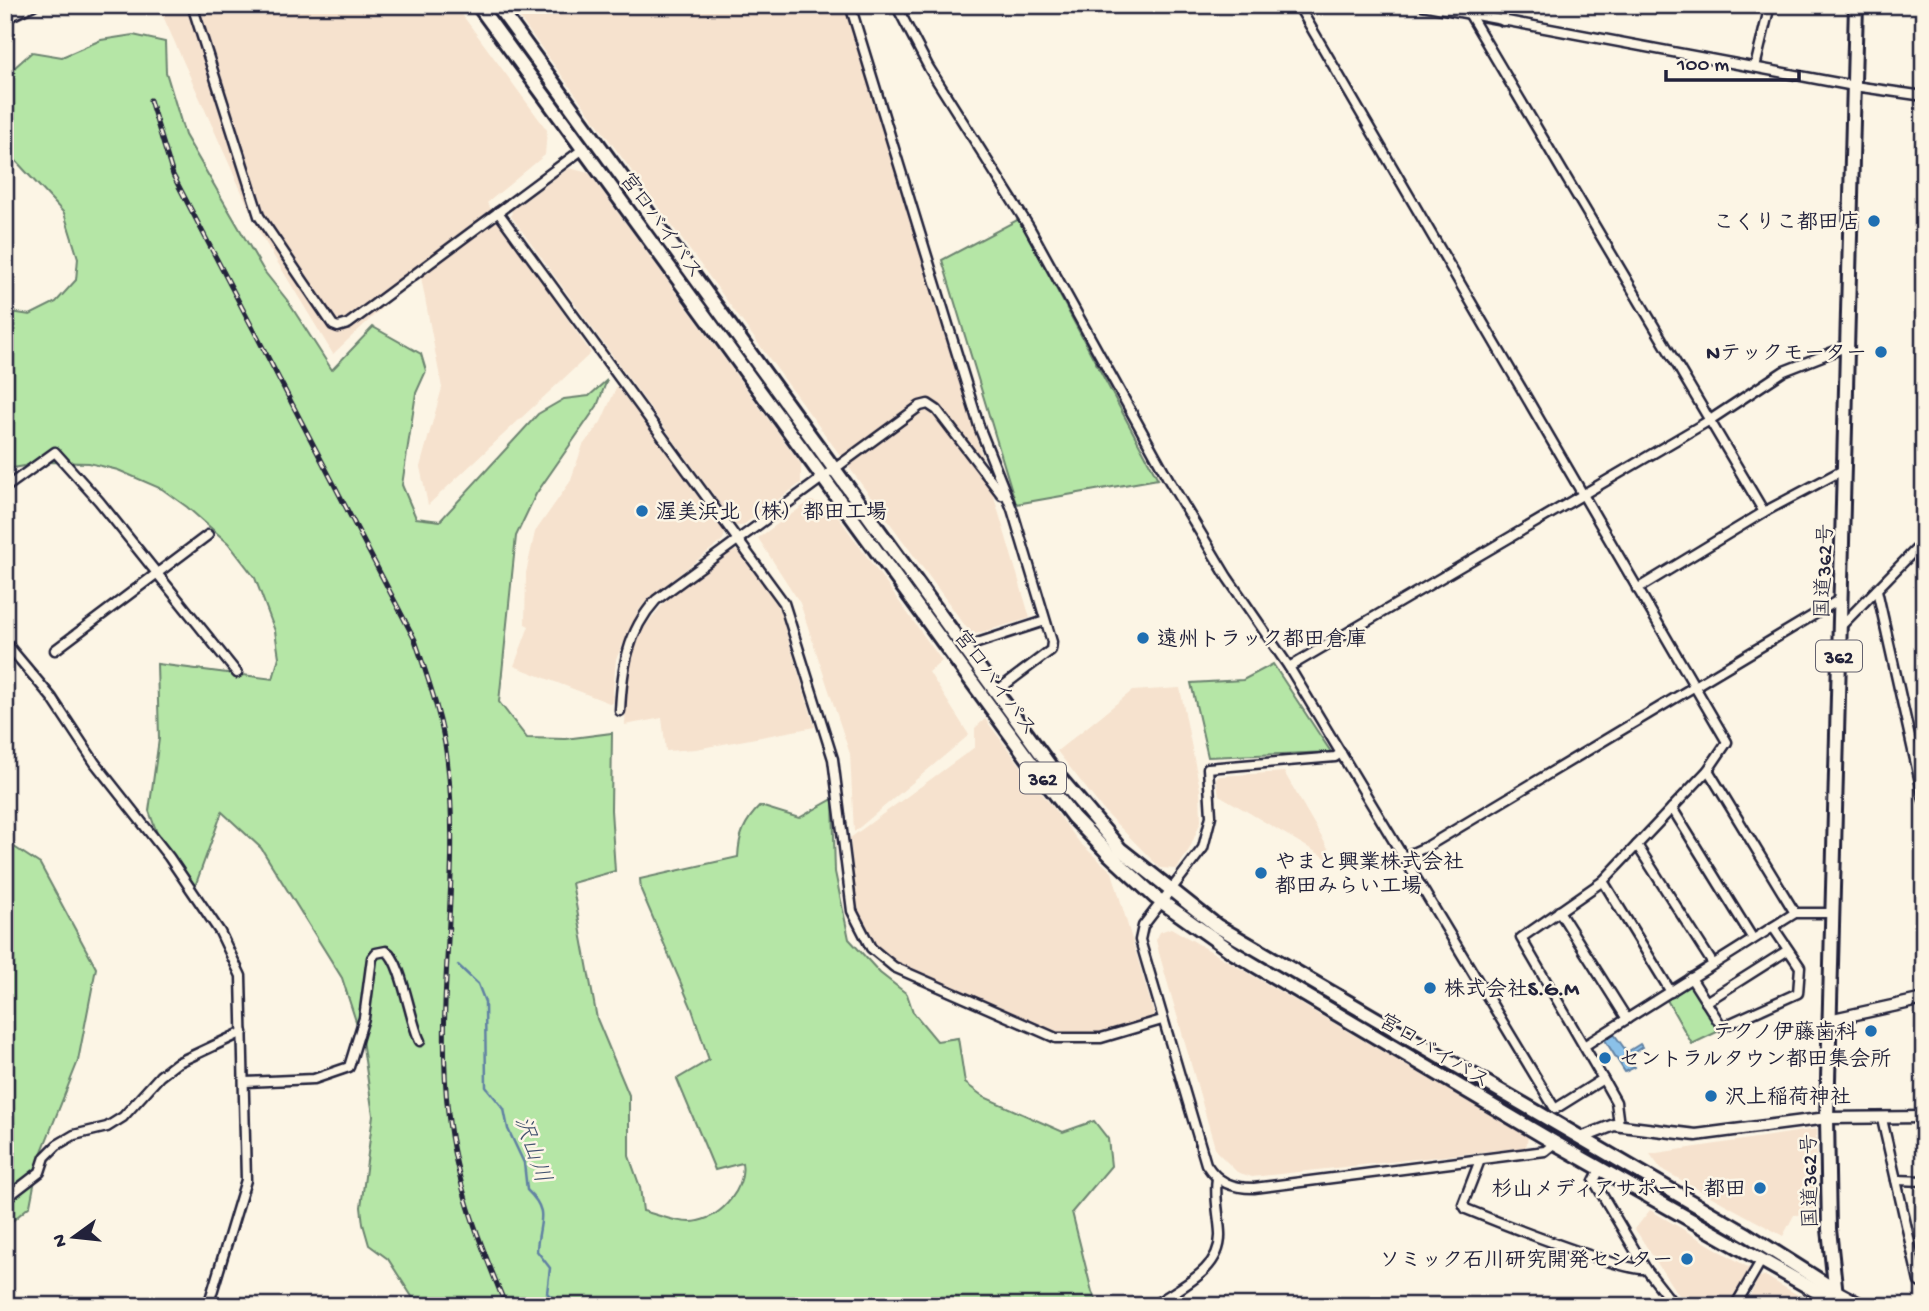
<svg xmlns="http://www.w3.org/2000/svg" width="1929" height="1311" font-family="'Gochi Hand','Klee One',sans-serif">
<rect width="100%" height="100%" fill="#fcf5e5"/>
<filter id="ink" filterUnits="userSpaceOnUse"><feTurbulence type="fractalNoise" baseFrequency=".0143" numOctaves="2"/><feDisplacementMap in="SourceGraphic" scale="14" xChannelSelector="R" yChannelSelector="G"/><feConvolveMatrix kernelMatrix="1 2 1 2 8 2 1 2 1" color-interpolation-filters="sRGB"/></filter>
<g filter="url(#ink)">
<!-- built -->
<g fill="#f6e2ce">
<polygon points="158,5 455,5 547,130 545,155 487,203 591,353 428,505 420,467 442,388 420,272 333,354 261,235"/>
<polygon points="510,5 848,5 1030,618 972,635"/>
<polygon points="569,168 589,173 801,464 801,483 742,526 736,526 511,216 512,210"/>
<polygon points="617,386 725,533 723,540 649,598 639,610 616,659 612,704 514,666 529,626 525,624 526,573 535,532 570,482 583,445 601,422"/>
<polygon points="810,501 829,504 942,661 929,672 969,735 854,832 850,754 800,603 758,538"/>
<polygon points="733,551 738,551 778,606 815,727 696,749 666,751 662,718 625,725 627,677 632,654 643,629 668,598"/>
<polygon points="1180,688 1200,789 1201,821 1190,848 1177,869 1160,868 1104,811 1057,751 1132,691"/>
<polygon points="985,719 1080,843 1112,872 1154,1014 1152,1018 1096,1034 1071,1036 1051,1032 895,963 870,941 857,915 850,838 975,747 975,728"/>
<polygon points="1284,772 1332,855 1331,861 1219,795 1216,778 1220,776"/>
<polygon points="1171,928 1528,1137 1526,1147 1252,1177 1237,1172 1216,1151 1159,953 1156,940 1160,932"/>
<polygon points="1816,1129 1817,1214 1794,1215 1783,1236 1661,1169 1650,1154"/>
<polygon points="1650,1210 1751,1269 1729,1306 1691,1306 1676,1292 1635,1229"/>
<polygon points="1765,1276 1817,1306 1745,1306 1759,1277"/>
</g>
<!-- green -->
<g fill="#b5e6a6" stroke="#6c8470" stroke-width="2">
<path d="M133,35L165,42L166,72L185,135L264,271L287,300L332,370L373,327L421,354L426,371L416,393L402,485L416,518L440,521L538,414L564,399L589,396L607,380L597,406L536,494L516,536L499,702L527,738L565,739L612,733L611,810L615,871L572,883L597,1019L629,1095V1156L640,1187L643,1211C659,1215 682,1225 698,1221C723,1216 746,1187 742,1163L715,1170L677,1079L709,1060L692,1009L641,890L640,879L738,857C739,835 744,822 760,806L799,818L833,799L835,872L849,939L880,973L907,994L913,1012L937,1041L958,1038L965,1083L984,1097L1063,1132L1094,1121L1108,1139L1111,1166L1072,1212L1092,1292L1099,1306H418L388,1259L369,1245L363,1224L361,1207L373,1115L362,1040L342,978L261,848L222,812L193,892L166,858L149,811L159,739L157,664L273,679L279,657L275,631L255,578L228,543L187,507L162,489L118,470L89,463L48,462L7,469L5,467V311L30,315L56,302L76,280L78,258L64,213L5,149V76L32,52L62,57L101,40Z"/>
<polygon points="1019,219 1158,479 1016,504 942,260"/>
<polygon points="1273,664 1331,752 1208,757 1191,683 1243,680"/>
<polygon points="5,841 40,864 96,968 78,1061 39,1159 30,1206 5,1227"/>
<polygon points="1690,985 1719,1031 1692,1044 1667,1000"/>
</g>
<!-- water -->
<polygon fill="#8bc1e9" stroke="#6181a3" stroke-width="2" points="1614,1034 1627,1052 1640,1044 1642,1047 1629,1056 1635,1067 1625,1072 1605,1040"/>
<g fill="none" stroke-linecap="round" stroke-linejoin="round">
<!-- stream -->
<path stroke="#6181a3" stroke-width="2.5" d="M458,965L478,984L485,1002L486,1087L504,1109L508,1129L524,1163L527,1190C551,1213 538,1222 537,1251L550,1268L547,1293L560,1306"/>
<defs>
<g id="minor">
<polyline points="192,5 259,216 333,325 338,327 348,324 583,149"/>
<polyline points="850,5 980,429 1012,509 1052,642 1051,650 998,690"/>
<polyline points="896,5 929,68 1029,227 1170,482 1227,577 1289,667 1555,1109 1603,1079 1521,938 1603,881 1708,770 1727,742 1298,5"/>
<polyline points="1422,5 1854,86 1924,96"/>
<polyline points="1470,15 1764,512"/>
<polyline points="5,19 34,5"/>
<polyline points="1503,21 1506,5"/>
<polyline points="1755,67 1770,5"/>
<polyline points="498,212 784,603 833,759 852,911 871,948 894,967 1056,1038 1101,1038 1162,1020"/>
<polyline points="5,488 55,452 99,501 237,673"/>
<polyline points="1637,589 1764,512 1845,469"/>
<polyline points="1877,590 1924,800"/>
<polyline points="1840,627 1924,541"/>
<polyline points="5,642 52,698 95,763 169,857 220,932 241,976 246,1180 208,1306"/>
<polyline points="965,647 1045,621"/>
<polyline points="55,650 208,535"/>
<polyline points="1289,667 1710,420 1784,371 1848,346"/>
<path d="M620,711C622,669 627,632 656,600L920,406L928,404L937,410L1002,495"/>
<path d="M1341,753L1335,757L1208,768L1211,816L1203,848L1143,926L1140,940L1206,1164C1218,1183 1232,1188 1254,1188L1545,1151L1555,1143"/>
<polyline points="1708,770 1795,913"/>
<polyline points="1672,808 1753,939"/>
<polyline points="1637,845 1713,964"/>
<polyline points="1404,857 1428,846 1842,598"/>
<polyline points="1603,881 1671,992"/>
<polyline points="1559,911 1627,1019"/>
<polyline points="1691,978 1722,1027 1798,993 1800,967 1773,927"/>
<polyline points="1706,1002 1788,950"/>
<polyline points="1584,1046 1795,913 1833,913"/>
<polyline points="1603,1079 1616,1102 1619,1125"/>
<path d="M245,1082L314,1079L349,1067L364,1018L372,958L376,953L386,951C402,960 410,1022 420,1041"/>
<polyline points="1882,1119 1896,1180 1924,1181"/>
<path d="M1480,1160L1463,1204L1466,1209C1495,1221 1624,1272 1646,1269"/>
<polyline points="1600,1169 1594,1181 1646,1269 1675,1306"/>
<polyline points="1896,1180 1919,1282 1924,1285"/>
<polyline points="5,1199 40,1172 45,1157 57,1145 74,1135 107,1127 123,1117 160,1076 177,1063 243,1032"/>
<path d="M1153,1306C1179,1287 1222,1271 1220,1233C1219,1214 1214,1197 1217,1178"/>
<polyline points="1735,1306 1761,1261"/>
</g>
<g id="tertiary">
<polyline points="1829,1020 1924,999"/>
<polyline points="1581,1138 1614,1125 1696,1135 1827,1118 1924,1117"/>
<polyline points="1835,1290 1865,1306"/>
</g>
<g id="trunk">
<polyline points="478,5 1029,760 1073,817 1110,855 1155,897 1234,953 1555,1143 1837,1303"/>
<polyline points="497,5 1053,770 1120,849 1217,926 1748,1235 1835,1290"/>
<polyline points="1836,1295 1829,1229 1827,1118 1856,5"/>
</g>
</defs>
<!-- minor casing -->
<use href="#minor" stroke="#22223b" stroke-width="13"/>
<!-- tertiary casing -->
<use href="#tertiary" stroke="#22223b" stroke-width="15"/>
<!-- trunk casing -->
<use href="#trunk" stroke="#22223b" stroke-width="18"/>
<!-- minor -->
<use href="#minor" stroke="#fcf5e5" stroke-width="8"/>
<!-- tertiary -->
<use href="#tertiary" stroke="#fcf5e5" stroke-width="10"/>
<!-- trunk -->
<use href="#trunk" stroke="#fcf5e5" stroke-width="12"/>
<defs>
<path id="rail" d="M150,100L173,175L415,640C428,679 442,717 447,758C462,876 435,995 448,1113C455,1181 480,1244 506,1306"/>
</defs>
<!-- rail casing -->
<use href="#rail" stroke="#22223b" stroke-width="5"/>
<!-- rail -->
<use href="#rail" stroke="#fcf5e5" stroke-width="2.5" stroke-dasharray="8" stroke-linecap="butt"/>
</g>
</g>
<!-- markers -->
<g fill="#1f6fb2" stroke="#fcf5e5" stroke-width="2.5">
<circle cx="1874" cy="221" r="7"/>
<circle cx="1881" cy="352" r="7"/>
<circle cx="642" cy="511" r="7"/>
<circle cx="1143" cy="638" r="7"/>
<circle cx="1261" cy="873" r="7"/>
<circle cx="1430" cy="988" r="7"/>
<circle cx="1871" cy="1031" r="7"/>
<circle cx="1605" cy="1058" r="7"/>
<circle cx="1711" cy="1096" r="7"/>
<circle cx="1760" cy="1188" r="7"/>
<circle cx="1687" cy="1259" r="7"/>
</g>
<g text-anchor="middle" stroke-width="5" stroke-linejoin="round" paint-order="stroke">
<!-- shield labels -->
<g fill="#fcf5e5" stroke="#63616e" stroke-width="2">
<rect x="1816" y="640.5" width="46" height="31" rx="5"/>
<rect x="1020" y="762.5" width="46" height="31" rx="5"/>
</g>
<g font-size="19" font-weight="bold" fill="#22223b">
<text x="1839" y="663">362</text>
<text x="1043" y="785">362</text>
</g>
<!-- poi labels -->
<g font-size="21" font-weight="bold" fill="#22223b" stroke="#fcf5e5" text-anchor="start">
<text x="1860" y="228" text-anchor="end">こくりこ都田店</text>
<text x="1867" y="359" text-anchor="end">Nテックモーター</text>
<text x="656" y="518">渥美浜北（株）都田工場</text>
<text x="1157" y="645">遠州トラック都田倉庫</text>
<text x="1275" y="868">やまと興業株式会社<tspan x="1275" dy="24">都田みらい工場</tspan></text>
<text x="1444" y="995">株式会社S.G.M</text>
<text x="1857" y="1038" text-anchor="end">テクノ伊藤歯科</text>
<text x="1619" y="1065">セントラルタウン都田集会所</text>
<text x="1725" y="1103">沢上稲荷神社</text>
<text x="1746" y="1195" text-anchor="end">杉山メディアサポート 都田</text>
<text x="1673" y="1266" text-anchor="end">ソミック石川研究開発センター</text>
</g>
<!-- street labels -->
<g font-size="21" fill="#22223b" stroke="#fcf5e5">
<text transform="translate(662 225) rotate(54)" y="7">宮口バイパス</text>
<text transform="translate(1823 571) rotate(-88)" y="7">国道362号</text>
<text transform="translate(996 682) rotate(54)" y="7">宮口バイパス</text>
<text transform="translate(1435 1050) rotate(31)" y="7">宮口バイパス</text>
<text transform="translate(1809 1181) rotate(-91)" y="7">国道362号</text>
</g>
<!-- water labels -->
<g font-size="23" font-style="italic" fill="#42526f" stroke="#fcf5e5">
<text transform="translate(534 1149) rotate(71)" y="8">沢山川</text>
</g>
</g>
<!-- margin -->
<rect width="1929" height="1311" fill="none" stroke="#fcf5e5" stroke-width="28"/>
<rect x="14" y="14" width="1901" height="1283" fill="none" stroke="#22223b" stroke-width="2.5" filter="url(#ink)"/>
<!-- north arrow -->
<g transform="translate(74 1237) rotate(255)" stroke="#fcf5e5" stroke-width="5" paint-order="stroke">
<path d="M0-5L12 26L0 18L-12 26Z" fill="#22223b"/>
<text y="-10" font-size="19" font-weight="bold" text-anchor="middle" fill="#22223b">N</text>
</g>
<!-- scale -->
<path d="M1666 70v10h133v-10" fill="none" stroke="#22223b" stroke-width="3.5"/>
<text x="1677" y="70" font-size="21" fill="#22223b" stroke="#fcf5e5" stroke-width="5" paint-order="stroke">100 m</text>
</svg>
